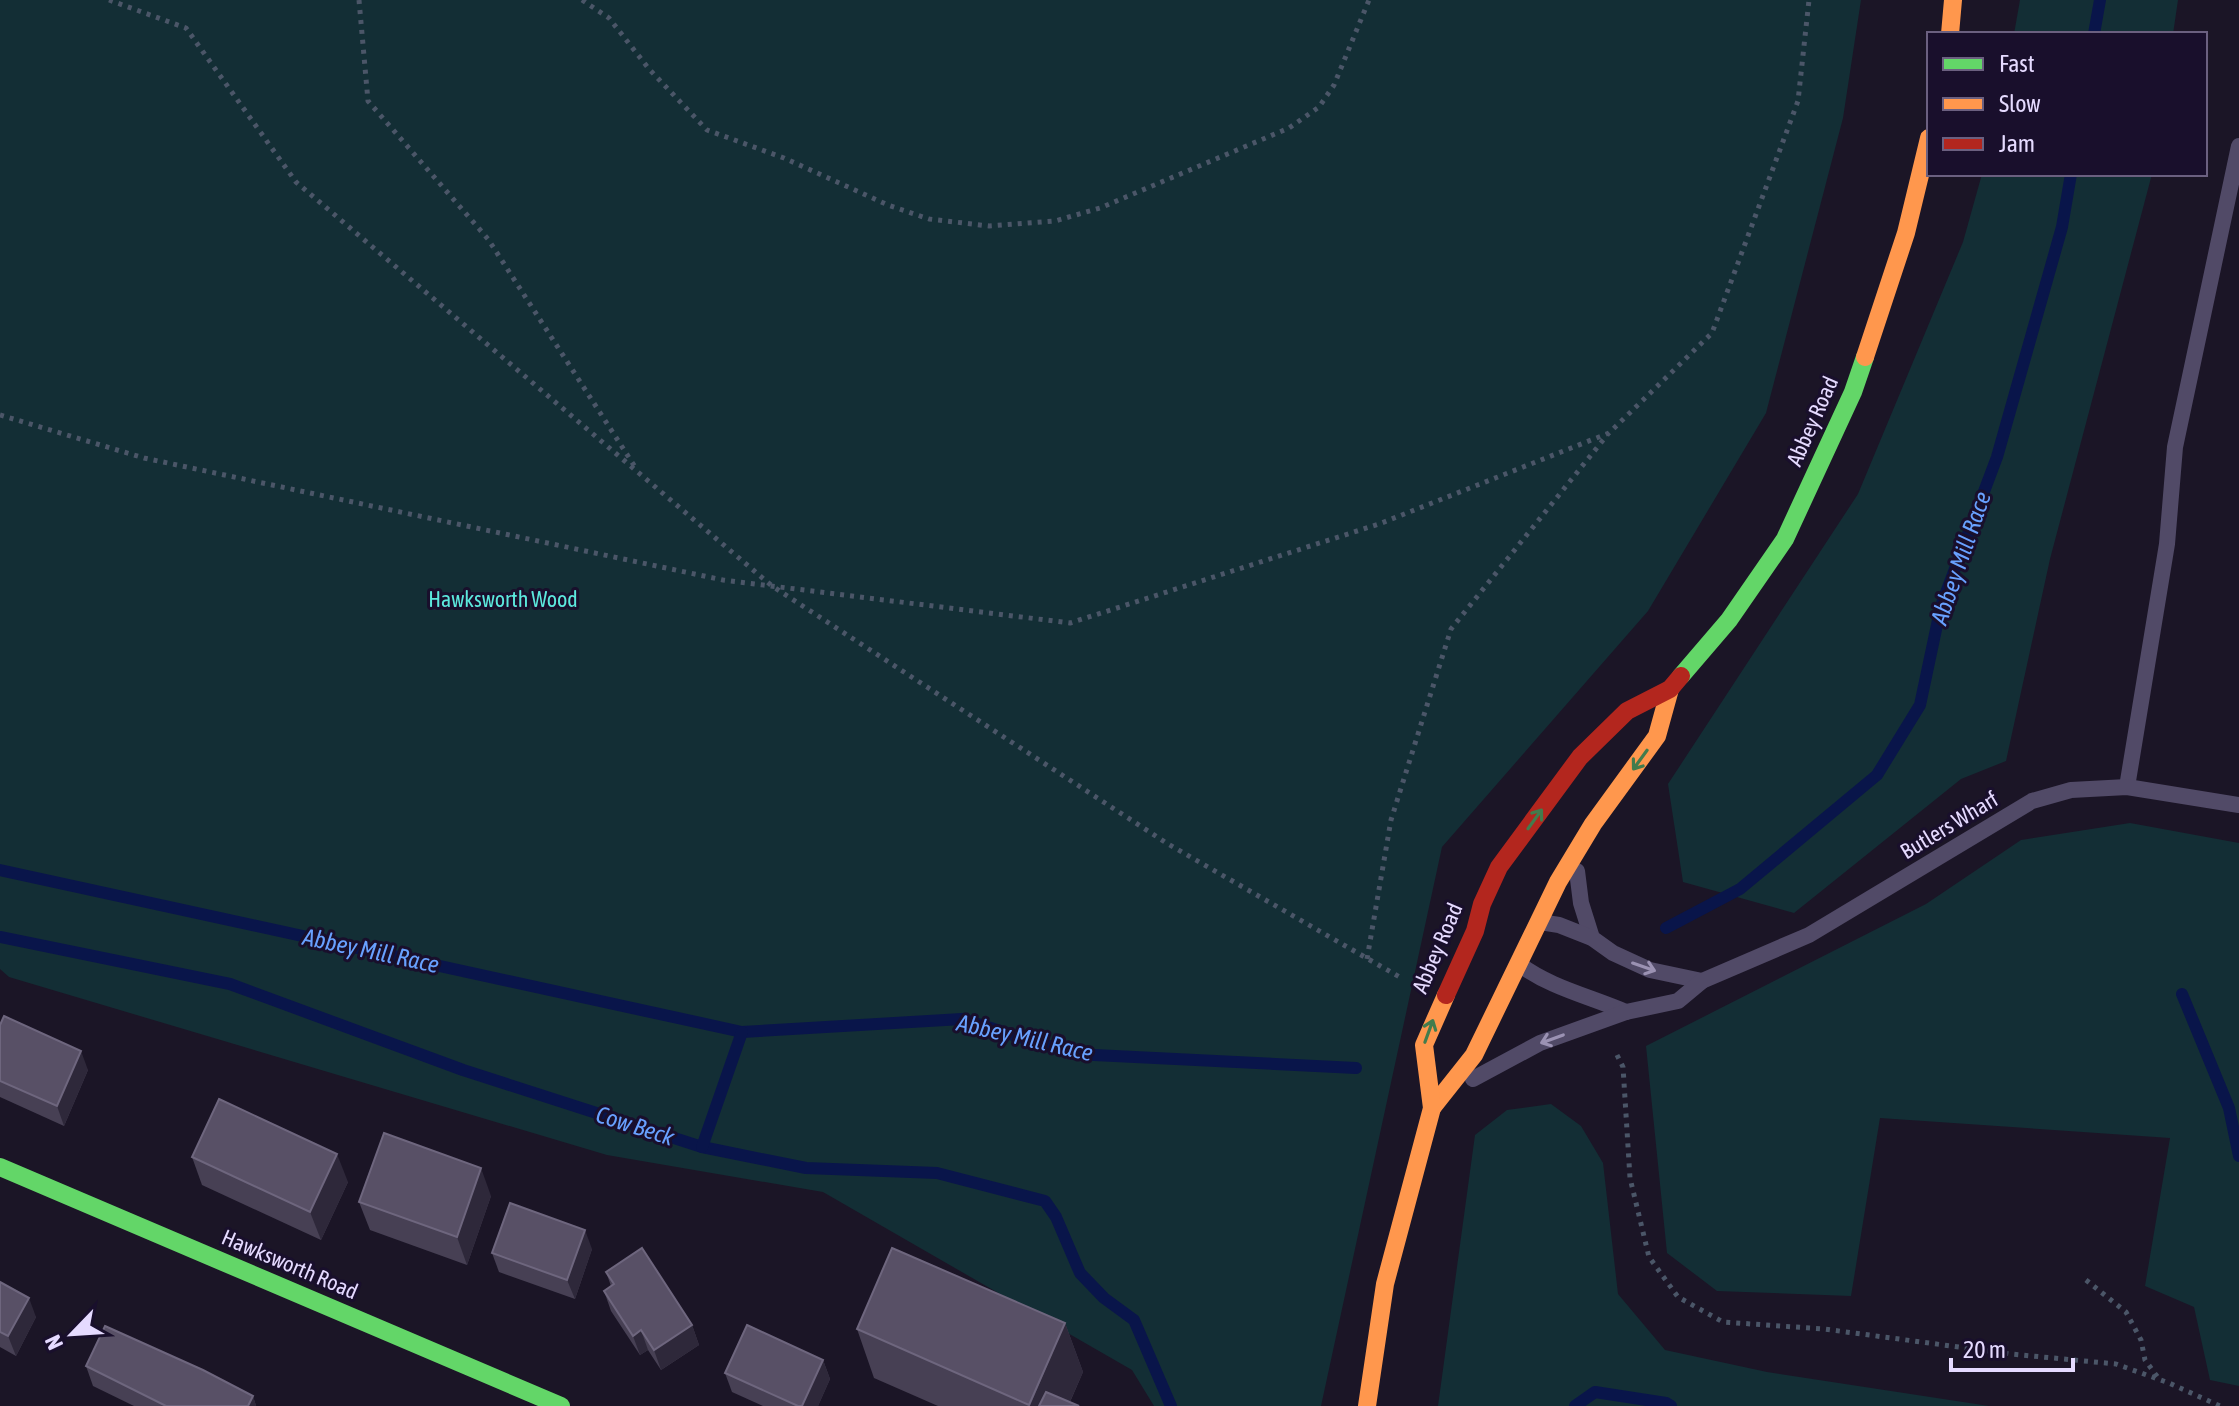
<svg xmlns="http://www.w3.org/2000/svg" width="2239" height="1406" font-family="'Asap Condensed',sans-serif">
<rect width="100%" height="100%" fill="#1b1526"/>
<!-- green -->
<g fill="#132e35">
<polygon points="0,0 1861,0 1843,118 1766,413 1648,611 1442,847 1321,1406 1154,1406 1132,1370 823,1192 607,1155 9,977 0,969"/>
<polygon points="2020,0 2178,0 2173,34 2014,34"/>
<polygon points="1982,174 2152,174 2050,559 2006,761 1961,779 1794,913 1683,882 1668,784 1858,494 1963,242"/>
<polygon points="2130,823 2239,843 2239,1386 2210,1380 2194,1307 2145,1286 2170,1138 1880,1118 1851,1296 1717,1291 1667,1253 1646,1046 1926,904 2021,840"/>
<polygon points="1551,1104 1581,1126 1603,1163 1618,1294 1665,1350 1767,1372 1989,1406 1438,1406 1475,1135 1507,1110"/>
</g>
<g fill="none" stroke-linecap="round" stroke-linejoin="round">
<!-- stream -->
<g stroke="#09154a" stroke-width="12">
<polyline points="2094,34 2100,0"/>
<polyline points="0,870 742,1032 962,1019 1074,1054 1356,1068"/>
<polyline points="1666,928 1740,889 1877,775 1920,705 1941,606 1997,457 2062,227 2071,174"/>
<polyline points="0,937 230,984 463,1070 702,1147 806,1168 937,1173 1045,1201 1056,1217 1080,1273 1104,1298 1134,1320 1171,1406"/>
<polyline points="2182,994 2229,1108 2239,1156"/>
<polyline points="702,1147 742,1032"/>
<polyline points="1575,1406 1595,1392 1666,1403 1671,1406"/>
</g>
<!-- path -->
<g stroke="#4b5668" stroke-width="5" stroke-dasharray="4 6" stroke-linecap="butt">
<polyline points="109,0 186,28 296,182 772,586 1168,844 1403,979"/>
<polyline points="359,0 368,101 488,239 637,470"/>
<polyline points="582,0 609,18 649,69 707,130 784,158 888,205 929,219 989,226 1055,221 1100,208 1289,128 1319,107 1334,85 1369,0"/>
<polyline points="0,415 144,458 723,580 1070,623 1379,524 1609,433 1712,333 1798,101 1809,0"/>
<polyline points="1367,959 1391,820 1451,629 1608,434"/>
<polyline points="1617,1055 1623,1067 1630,1178 1649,1257 1678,1297 1723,1322 1824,1329 2011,1354 2116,1364 2169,1383 2220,1406"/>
<polyline points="2086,1280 2126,1312 2141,1340 2145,1360 2159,1379"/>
</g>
<!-- lane -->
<g stroke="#514a67" stroke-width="16">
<polyline points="2127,787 2167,544 2175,447 2239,146"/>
<polyline points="1577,871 1581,903 1592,938"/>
<polyline points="1540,922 1559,925 1592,938 1613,953 1650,970 1702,981"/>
<path d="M1519,964C1551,988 1589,996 1626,1012"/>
<polyline points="1473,1079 1540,1043 1626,1012 1678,1001 1702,981 1809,935 2032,801 2071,790 2127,787 2239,805"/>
</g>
<!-- fast -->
<g stroke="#63d668" stroke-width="18">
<polyline points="1681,676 1729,620 1785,539 1853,392 1865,357"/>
<polyline points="0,1167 561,1406"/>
</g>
<!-- slow -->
<g stroke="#ff974d" stroke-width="18">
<polyline points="1950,34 1953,0"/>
<polyline points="1865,357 1906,233 1929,138"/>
<polyline points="1432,1108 1474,1055 1558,882 1593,824 1657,736 1670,689"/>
<polyline points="1367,1406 1385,1284 1432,1108 1424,1045 1446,995"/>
</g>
<!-- jam -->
<polyline stroke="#b3261e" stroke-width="18" points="1446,995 1475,931 1482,904 1499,867 1580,757 1627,711 1670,689 1681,676"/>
</g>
<!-- wall -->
<g fill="#474054">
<polygon points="0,1025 88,1070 64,1126 0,1097"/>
<polygon points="192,1157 348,1182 321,1240 202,1185"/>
<polygon points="491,1196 467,1265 370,1230 359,1202"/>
<polygon points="592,1249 575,1299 499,1272 492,1253"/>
<polygon points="606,1272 692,1325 699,1345 661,1370 648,1350 640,1355 611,1311 604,1291 611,1286"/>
<polygon points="0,1282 36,1317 16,1356 0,1347"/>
<polygon points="1065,1323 1083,1372 1070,1402 1079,1406 938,1406 874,1378 857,1329"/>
<polygon points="823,1360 830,1379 818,1406 763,1406 732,1392 725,1373"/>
<polygon points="86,1366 253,1396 256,1406 134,1406 93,1386"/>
</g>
<!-- shaded-wall -->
<g fill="#2e283a">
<polygon points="81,1051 88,1070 64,1126 57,1106"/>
<polygon points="337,1154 348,1182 321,1240 310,1212"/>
<polygon points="481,1168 491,1196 467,1265 457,1237"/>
<polygon points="585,1230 592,1249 575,1299 567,1280"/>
<polygon points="29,1298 36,1317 16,1356 8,1336"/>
<polygon points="1065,1323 1083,1372 1068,1406 1030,1406"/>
<polygon points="692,1325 699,1345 661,1370 654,1350"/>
<polygon points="641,1330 648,1350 640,1355 633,1336"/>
<polygon points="823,1360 830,1379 818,1406 802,1406"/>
<polygon points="253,1396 256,1406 248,1406"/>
</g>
<!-- building -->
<g fill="#585066" stroke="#6e667e" stroke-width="2">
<polygon points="4,1016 81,1051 57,1106 0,1081 0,1025"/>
<polygon points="219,1099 337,1154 310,1212 192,1157"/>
<polygon points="384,1133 481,1168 457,1237 359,1202"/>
<polygon points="510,1203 585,1230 567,1280 492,1253"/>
<polygon points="642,1248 692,1325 654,1350 641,1330 633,1336 604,1291 614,1284 606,1272"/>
<polygon points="892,1248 1065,1323 1029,1405 857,1329"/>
<polygon points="0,1282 29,1298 8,1336 0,1332"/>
<polygon points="747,1325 823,1360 802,1406 798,1406 725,1373"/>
<polygon points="105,1326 203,1370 253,1396 248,1406 166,1406 86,1366"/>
<polygon points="1046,1392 1079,1406 1039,1406"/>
</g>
<!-- one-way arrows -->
<defs><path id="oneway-shaft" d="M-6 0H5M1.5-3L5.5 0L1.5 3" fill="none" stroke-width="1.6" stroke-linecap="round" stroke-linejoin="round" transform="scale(2)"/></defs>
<g stroke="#427c4d">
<use href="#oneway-shaft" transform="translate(1640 760) rotate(126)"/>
<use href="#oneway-shaft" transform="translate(1535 819) rotate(-54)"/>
<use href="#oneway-shaft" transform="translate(1429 1031) rotate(-70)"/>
</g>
<g stroke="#9b92b3">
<use href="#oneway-shaft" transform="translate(1644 967) rotate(19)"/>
<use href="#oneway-shaft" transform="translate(1552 1039) rotate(160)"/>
</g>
<g text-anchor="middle" stroke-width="6" stroke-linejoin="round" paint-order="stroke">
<!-- street labels -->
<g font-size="22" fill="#e5daff" stroke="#190f2c">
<text transform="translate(1812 421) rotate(-66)" y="8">Abbey Road</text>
<text transform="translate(1949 825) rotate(-31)" y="8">Butlers Wharf</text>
<text transform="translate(1437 948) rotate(-67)" y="8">Abbey Road</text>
<text transform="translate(290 1264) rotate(23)" y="8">Hawksworth Road</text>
</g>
<!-- park labels -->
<g font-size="22" fill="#5ce9dd" stroke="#190f2c">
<text x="503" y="607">Hawksworth Wood</text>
</g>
<!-- water labels -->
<g font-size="24" font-style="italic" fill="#68a1ff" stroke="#190f2c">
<text transform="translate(1961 558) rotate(-71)" y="8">Abbey Mill Race</text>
<text transform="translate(371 951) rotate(12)" y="8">Abbey Mill Race</text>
<text transform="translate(1025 1038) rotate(13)" y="8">Abbey Mill Race</text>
<text transform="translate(635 1126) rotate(18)" y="8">Cow Beck</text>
</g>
</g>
<!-- legend -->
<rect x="1927" y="32" width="280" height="144" fill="#190f2c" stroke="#6b6080" stroke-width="2"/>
<rect x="1943" y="58" width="40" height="12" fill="#63d668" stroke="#6b6080" stroke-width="2"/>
<text x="1999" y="72" font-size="24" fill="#e5daff">Fast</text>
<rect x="1943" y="98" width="40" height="12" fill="#ff974d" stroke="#6b6080" stroke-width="2"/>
<text x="1999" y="112" font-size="24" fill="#e5daff">Slow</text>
<rect x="1943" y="138" width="40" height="12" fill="#b3261e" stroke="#6b6080" stroke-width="2"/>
<text x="1999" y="152" font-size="24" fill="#e5daff">Jam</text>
<!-- north arrow -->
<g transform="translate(72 1334) rotate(245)" stroke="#190f2c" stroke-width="6" paint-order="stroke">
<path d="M0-6L14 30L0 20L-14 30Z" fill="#e5daff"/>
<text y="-12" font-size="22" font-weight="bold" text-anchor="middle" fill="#e5daff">N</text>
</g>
<!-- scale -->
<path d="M1951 1358v12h122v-12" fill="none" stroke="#e5daff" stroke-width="4"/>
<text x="1963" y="1358" font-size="24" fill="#e5daff" stroke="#190f2c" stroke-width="6" paint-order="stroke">20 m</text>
</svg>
